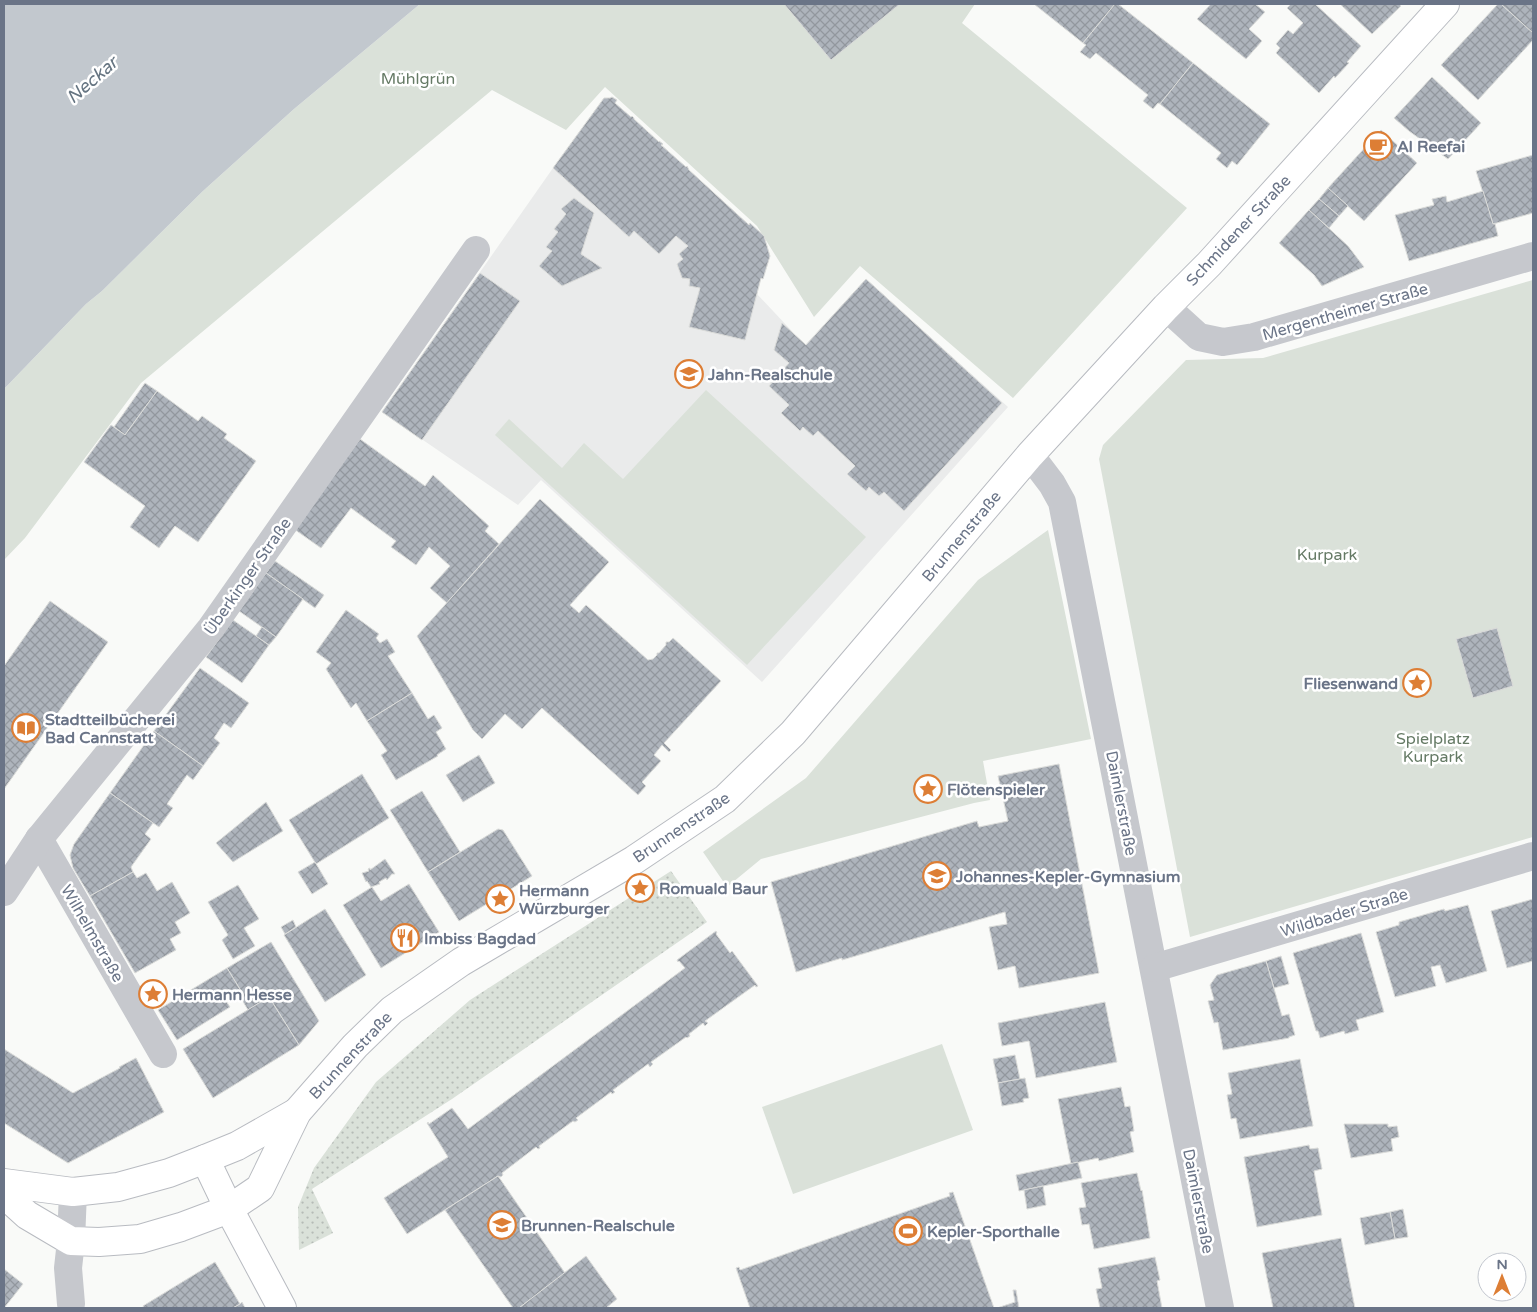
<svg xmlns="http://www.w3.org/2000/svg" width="1537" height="1312" font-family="'Varela Round',sans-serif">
<defs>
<pattern id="grass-dots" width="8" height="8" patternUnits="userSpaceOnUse" patternTransform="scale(1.25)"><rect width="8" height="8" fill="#dae1d9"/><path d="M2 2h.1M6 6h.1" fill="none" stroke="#b5bbb6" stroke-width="1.8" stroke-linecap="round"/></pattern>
<pattern id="building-cross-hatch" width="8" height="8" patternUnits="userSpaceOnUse" patternTransform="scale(1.25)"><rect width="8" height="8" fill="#aeb4bc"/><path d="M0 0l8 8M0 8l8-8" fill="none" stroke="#92979e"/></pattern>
</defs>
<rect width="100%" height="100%" fill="#f9faf8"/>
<!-- built -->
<polygon fill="#eaebeb" points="612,97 617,100 615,103 630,117 632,116 634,118 634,119 658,142 663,144 662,145 685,167 687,166 689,171 748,224 750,223 764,236 770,256 763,279 761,278 757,294 805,345 866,279 1008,407 762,682 541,480 518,505 382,412 553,168 604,98 610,98"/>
<!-- grass -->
<polygon fill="url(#grass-dots)" points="671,871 707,922 452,1099 312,1189 333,1233 299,1250 298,1207 314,1168 376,1082 470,1000"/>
<!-- park -->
<g fill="#dae1d9">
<polygon points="420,4 975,4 962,23 1187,208 1013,398 860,266 814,317 757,226 605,87 566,130 492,90 141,383 25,538 4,560 4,389 86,304 102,291 203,191 294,109"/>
<polygon points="1533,280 1533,837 1190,937 1099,459 1103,445 1186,360 1263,358"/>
<polygon points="706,390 866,537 747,665 495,435 509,419 562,468 584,443 623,479"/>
<polygon points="1048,530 1091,739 983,761 990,800 974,803 761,859 727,887 703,852 806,778 978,580"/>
<polygon points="942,1044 973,1130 793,1194 762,1107"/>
</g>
<!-- water -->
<polygon fill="#c2c8ce" points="4,4 420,4 294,109 203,191 102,291 86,304 4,389"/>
<!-- building -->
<g fill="url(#building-cross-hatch)" stroke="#dbdcda">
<polygon points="784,4 900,4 831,60"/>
<polygon points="1034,4 1115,4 1083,43"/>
<polygon points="1115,4 1118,4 1193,63 1160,104 1158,103 1153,109 1143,101 1148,95 1096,53 1090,59 1080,52 1086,45 1083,43"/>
<polygon points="1211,4 1255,4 1265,12 1249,29 1262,41 1246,59 1197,19"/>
<polygon points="1291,4 1315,4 1361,46 1347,62 1349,63 1335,78 1334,76 1319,93 1276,53 1280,48 1276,44 1288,30 1293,34 1303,23 1287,8"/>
<polygon points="1340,4 1399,4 1401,6 1372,34"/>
<polygon points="1498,4 1501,4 1533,33 1533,40 1478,100 1441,65"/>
<polygon points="1501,4 1533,4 1533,33"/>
<polygon points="1193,63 1270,124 1237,165 1232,161 1227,168 1216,159 1221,153 1160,104"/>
<polygon points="1432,77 1481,123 1448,159 1409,131 1394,118"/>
<polygon points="612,97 617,100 615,103 631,117 632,116 634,118 634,119 659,142 659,141 663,144 661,145 686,167 687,166 689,170 749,225 750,223 764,236 770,256 763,279 761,278 745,340 689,327 700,288 689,286 690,279 682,278 677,264 683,259 679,254 688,246 676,236 659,254 634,231 629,237 553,168 604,98 610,98"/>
<polygon points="1381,130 1417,163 1364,221 1328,188"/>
<polygon points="1533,155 1533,213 1493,224 1476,171"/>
<polygon points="1328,188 1348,206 1339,216 1319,199"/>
<polygon points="1483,191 1493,224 1495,224 1498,236 1409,261 1395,215 1434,205 1432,199 1446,196 1447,202"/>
<polygon points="574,198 594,213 581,254 602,268 562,286 539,266 552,251 546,247 558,232 554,229 566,214 561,209"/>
<polygon points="1319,199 1339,216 1329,228 1309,210"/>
<polygon points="1309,210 1348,246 1364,267 1322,286 1314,275 1279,243"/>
<polygon points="480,273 520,301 422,440 382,412"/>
<polygon points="866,279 1002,403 904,511 884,492 879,496 869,487 866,491 847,474 855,466 818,431 813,436 803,427 800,431 781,413 789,405 769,386 789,363 774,350 782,323 806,345"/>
<polygon points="145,383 157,391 125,435 114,427"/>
<polygon points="157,391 198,421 202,416 227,434 224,438 256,461 198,542 175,526 159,548 130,527 145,506 84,462 111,425 125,435"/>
<polygon points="360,439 425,486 433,475 489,526 485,531 499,544 447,603 430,588 450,566 429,547 416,565 391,547 396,541 351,508 321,548 294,529"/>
<polygon points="540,499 609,562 570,605 579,613 586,605 648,660 653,659 657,655 657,653 659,653 666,645 666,642 669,642 673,638 721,681 664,743 671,750 669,752 662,745 654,755 661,761 642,782 646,786 638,795 542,708 522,729 505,714 482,739 473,730 417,636"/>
<polygon points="275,561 324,595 315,608 266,573"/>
<polygon points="266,573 303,599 276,637 239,611"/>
<polygon points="50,601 108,642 4,789 4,666"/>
<polygon points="346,610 379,634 376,638 380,643 387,639 395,652 388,656 412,693 367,721 356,703 351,708 326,669 331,663 316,652"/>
<polygon points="233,620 269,645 242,683 206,657"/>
<polygon points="262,627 276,637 269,645 256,636"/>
<polygon points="1497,628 1513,686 1494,692 1477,633"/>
<polygon points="1497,628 1513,686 1473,698 1456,639"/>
<polygon points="200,668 249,703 231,728 224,723 214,738 220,743 203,766 154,731"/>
<polygon points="412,693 428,719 434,715 442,728 436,732 446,749 437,755 438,756 396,780 381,755 387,751 367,721"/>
<polygon points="154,731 203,766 193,780 187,775 167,804 173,808 159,827 110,793"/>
<polygon points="479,755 495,783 463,802 446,775"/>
<polygon points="1059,764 1099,973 1019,988 1015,966 998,970 989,927 1007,924 1005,912 842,960 842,958 796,972 771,882 977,821 979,827 1008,821 998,776"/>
<polygon points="362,774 389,818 316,864 289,820"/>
<polygon points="422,791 460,852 428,872 390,810"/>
<polygon points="110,793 153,823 145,834 151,839 131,867 133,872 90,896 73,868 70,855 74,844"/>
<polygon points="266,802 283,831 233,862 216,843"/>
<polygon points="498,829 503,830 532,876 459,921 428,872"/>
<polygon points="385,859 395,874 392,874 387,880 386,878 379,882 380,884 371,887 367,881 366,882 362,873 369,871 368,869 370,868 370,870"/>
<polygon points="315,862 328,884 312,894 298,872"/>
<polygon points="133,872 137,878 146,873 157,891 172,882 190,913 175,922 181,933 170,939 176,950 135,973 90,896"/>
<polygon points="409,884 439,932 381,968 343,905 372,887 381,901"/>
<polygon points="238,885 259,919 244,928 255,946 233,959 222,940 228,935 208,902"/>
<polygon points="1533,899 1533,961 1507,968 1491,911"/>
<polygon points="1468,905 1487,971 1446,983 1440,965 1431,967 1436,986 1395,997 1376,932 1399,925 1399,922 1444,909 1445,911"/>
<polygon points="325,909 366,975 325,1002 284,935"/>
<polygon points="293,920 296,927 285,934 281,927"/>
<polygon points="716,931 717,933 716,934 730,953 732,951 758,986 756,987 755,985 705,1021 708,1023 705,1026 703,1023 689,1034 690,1036 687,1038 686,1037 651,1062 653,1064 650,1067 648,1064 613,1090 615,1092 612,1094 611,1092 576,1118 578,1120 575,1122 573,1121 539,1146 540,1148 538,1149 536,1147 502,1173 503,1175 501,1177 498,1176 407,1234 384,1198 448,1157 427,1123 428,1122 429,1124 452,1108 468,1129 685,968 679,961 678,962 677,960"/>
<polygon points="1361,933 1384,1012 1356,1020 1359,1030 1345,1034 1344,1031 1320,1038 1318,1031 1316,1031 1293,953"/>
<polygon points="271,942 319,1021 299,1045 269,997 248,1010 238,993 241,991 227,968"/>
<polygon points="1281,956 1289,984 1274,988 1266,961"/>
<polygon points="1266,961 1282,1016 1289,1014 1295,1035 1289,1037 1289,1038 1223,1050 1218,1022 1214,1023 1208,1001 1214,1000 1210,985 1217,975"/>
<polygon points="227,968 241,991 238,993 237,991 224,998 230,1007 177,1040 158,1010"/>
<polygon points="269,997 299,1045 213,1098 183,1049"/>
<polygon points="1105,1002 1117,1062 1036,1078 1029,1041 1002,1046 998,1023"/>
<polygon points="4,1049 73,1093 120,1068 119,1067 136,1058 164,1112 68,1163 4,1123"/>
<polygon points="1015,1055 1020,1079 998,1083 993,1059"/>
<polygon points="1300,1059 1313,1126 1240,1139 1236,1118 1231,1119 1227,1095 1232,1094 1228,1073"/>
<polygon points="1025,1078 1029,1098 1023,1099 1024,1102 1002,1106 998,1083"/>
<polygon points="1121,1087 1125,1107 1130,1106 1134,1131 1130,1132 1134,1152 1099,1161 1098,1158 1071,1164 1058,1099"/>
<polygon points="1344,1124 1388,1124 1388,1127 1397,1126 1399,1137 1391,1139 1393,1151 1351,1158"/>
<polygon points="1309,1145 1310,1149 1318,1148 1322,1169 1314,1171 1322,1215 1257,1227 1244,1157"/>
<polygon points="1078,1162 1082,1178 1019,1191 1016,1175"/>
<polygon points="1137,1173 1141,1191 1142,1190 1150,1238 1094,1249 1089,1224 1082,1225 1079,1208 1086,1207 1081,1183"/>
<polygon points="498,1176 565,1273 519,1308 513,1308 445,1210"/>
<polygon points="1043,1186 1046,1205 1027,1209 1024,1190"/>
<polygon points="953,1192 994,1308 750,1308 736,1268 739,1267 740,1270 950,1196 949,1193"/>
<polygon points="1403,1209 1408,1237 1395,1239 1390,1212"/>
<polygon points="1390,1212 1395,1239 1365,1245 1360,1218"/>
<polygon points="1341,1238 1355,1308 1273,1308 1262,1253"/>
<polygon points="586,1256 617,1299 606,1308 519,1308"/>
<polygon points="1155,1257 1160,1280 1157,1281 1162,1308 1100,1308 1096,1289 1102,1288 1098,1268"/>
<polygon points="215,1262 240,1304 233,1308 144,1308 143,1306"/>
<polygon points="4,1269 23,1284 4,1308"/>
<polygon points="1013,1290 1016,1290 1019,1308 997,1308 1015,1302"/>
<polygon points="242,1302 245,1308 233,1308 240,1304"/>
</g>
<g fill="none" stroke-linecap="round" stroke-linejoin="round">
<defs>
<g id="secondary">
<polyline points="205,1159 229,1209 282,1308"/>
<polyline points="4,1183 73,1192 118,1187 169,1173 205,1159 237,1146 297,1112"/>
<polyline points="4,1194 27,1215 71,1241 99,1242 140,1239 181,1227 229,1209 260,1188 297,1112 355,1046 392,1010 461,962 634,860 725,799 793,733 1030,455 1166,307 1209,264 1445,4"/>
</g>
</defs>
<!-- secondary casing -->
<use href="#secondary" stroke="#b8bbc1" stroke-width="30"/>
<!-- street -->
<g stroke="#c6c8cd" stroke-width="28">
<polyline points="1166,307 1199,337 1223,342 1254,337 1533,256"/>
<polyline points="1030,455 1052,484 1062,502 1220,1308"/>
<polyline points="39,839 163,1054"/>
<polyline points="4,892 39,839 211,628 476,250"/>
<polyline points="1154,968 1533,856"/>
<polyline points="71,1304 68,1268 71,1241 73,1192"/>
</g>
<!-- secondary -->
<use href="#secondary" stroke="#fff" stroke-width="28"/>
</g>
<!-- icons -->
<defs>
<symbol id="cafe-ring" viewBox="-11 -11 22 22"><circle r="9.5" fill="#fff" stroke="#dd7e35" stroke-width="1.5"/><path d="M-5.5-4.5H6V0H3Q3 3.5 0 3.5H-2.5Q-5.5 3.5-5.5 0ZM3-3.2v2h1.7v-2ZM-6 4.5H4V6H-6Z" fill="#dd7e35"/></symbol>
<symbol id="school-ring" viewBox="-11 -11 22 22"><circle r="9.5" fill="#fff" stroke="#dd7e35" stroke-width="1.5"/><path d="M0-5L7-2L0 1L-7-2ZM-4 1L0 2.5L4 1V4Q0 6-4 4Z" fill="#dd7e35"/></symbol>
<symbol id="sight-ring" viewBox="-11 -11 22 22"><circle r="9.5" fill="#fff" stroke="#dd7e35" stroke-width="1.5"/><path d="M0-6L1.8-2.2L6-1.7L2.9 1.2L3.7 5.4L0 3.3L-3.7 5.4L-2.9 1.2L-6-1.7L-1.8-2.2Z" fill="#dd7e35"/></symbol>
<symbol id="library-ring" viewBox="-11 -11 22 22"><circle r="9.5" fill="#fff" stroke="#dd7e35" stroke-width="1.5"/><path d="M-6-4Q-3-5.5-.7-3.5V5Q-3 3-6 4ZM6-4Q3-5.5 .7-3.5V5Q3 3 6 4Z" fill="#dd7e35"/></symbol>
<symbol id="restaurant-ring" viewBox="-11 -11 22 22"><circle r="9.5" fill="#fff" stroke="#dd7e35" stroke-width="1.5"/><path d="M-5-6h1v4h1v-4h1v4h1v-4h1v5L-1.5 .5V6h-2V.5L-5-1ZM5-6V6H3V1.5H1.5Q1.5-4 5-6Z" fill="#dd7e35"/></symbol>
<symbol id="stadium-ring" viewBox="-11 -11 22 22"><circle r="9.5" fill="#fff" stroke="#dd7e35" stroke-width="1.5"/><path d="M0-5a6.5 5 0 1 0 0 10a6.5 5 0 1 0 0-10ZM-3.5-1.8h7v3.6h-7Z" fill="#dd7e35"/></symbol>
</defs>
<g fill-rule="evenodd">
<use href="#cafe-ring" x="1362" y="130" width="32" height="32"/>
<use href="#school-ring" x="673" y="358" width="32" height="32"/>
<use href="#sight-ring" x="1401" y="667" width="32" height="32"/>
<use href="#library-ring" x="10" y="712" width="32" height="32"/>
<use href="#sight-ring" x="912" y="773" width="32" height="32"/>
<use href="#school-ring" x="921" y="860" width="32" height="32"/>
<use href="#sight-ring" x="624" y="872" width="32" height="32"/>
<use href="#sight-ring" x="484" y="883" width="32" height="32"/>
<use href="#restaurant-ring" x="389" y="922" width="32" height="32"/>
<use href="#sight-ring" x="137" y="978" width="32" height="32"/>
<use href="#school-ring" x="486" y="1209" width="32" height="32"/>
<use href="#stadium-ring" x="892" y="1215" width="32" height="32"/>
</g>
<g text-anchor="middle" stroke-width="5" stroke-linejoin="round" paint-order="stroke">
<!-- park labels -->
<g font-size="16" fill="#657a65" stroke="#fff">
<text x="418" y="84">Mühlgrün</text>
<text x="1327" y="560">Kurpark</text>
<text x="1433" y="744">Spielplatz<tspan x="1433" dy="18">Kurpark</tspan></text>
</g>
<!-- poi labels -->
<g font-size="16" font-weight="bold" fill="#6a7487" stroke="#fff" text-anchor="start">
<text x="1397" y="152">Al Reefai</text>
<text x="708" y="380">Jahn-Realschule</text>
<text x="1398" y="689" text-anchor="end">Fliesenwand</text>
<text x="45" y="725">Stadtteilbücherei<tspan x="45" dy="18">Bad Cannstatt</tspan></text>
<text x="947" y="795">Flötenspieler</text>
<text x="956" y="882">Johannes-Kepler-Gymnasium</text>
<text x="659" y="894">Romuald Baur</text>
<text x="519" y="896">Hermann<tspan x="519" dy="18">Würzburger</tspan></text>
<text x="424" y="944">Imbiss Bagdad</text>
<text x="172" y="1000">Hermann Hesse</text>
<text x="521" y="1231">Brunnen-Realschule</text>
<text x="927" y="1237">Kepler-Sporthalle</text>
</g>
<!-- street labels -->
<g font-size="16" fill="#6a7487" stroke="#fff">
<text transform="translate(1238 230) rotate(-47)" y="6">Schmidener Straße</text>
<text transform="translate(1345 311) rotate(-16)" y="6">Mergentheimer Straße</text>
<text transform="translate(961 536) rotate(-50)" y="6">Brunnenstraße</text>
<text transform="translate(247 576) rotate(-55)" y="6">Überkinger Straße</text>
<text transform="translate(1122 803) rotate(79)" y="6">Daimlerstraße</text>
<text transform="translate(681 827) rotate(-34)" y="6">Brunnenstraße</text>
<text transform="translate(1344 912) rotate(-17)" y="6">Wildbader Straße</text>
<text transform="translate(93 933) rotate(60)" y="6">Wilhelmstraße</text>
<text transform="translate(350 1055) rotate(-47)" y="6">Brunnenstraße</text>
<text transform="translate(1199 1201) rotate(79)" y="6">Daimlerstraße</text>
</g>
<!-- water labels -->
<g font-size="18" font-style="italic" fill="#667582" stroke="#fff">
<text transform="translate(92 80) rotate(-41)" y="6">Neckar</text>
</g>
</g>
<!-- border -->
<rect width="1537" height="1312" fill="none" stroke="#6a7487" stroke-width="10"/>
<!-- north arrow -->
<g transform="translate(1502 1277)"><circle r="24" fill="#ffffff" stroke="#c3c7cf"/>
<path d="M0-4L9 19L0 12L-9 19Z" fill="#dd7e35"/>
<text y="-8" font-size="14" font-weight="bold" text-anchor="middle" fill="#6a7487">N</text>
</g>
</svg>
